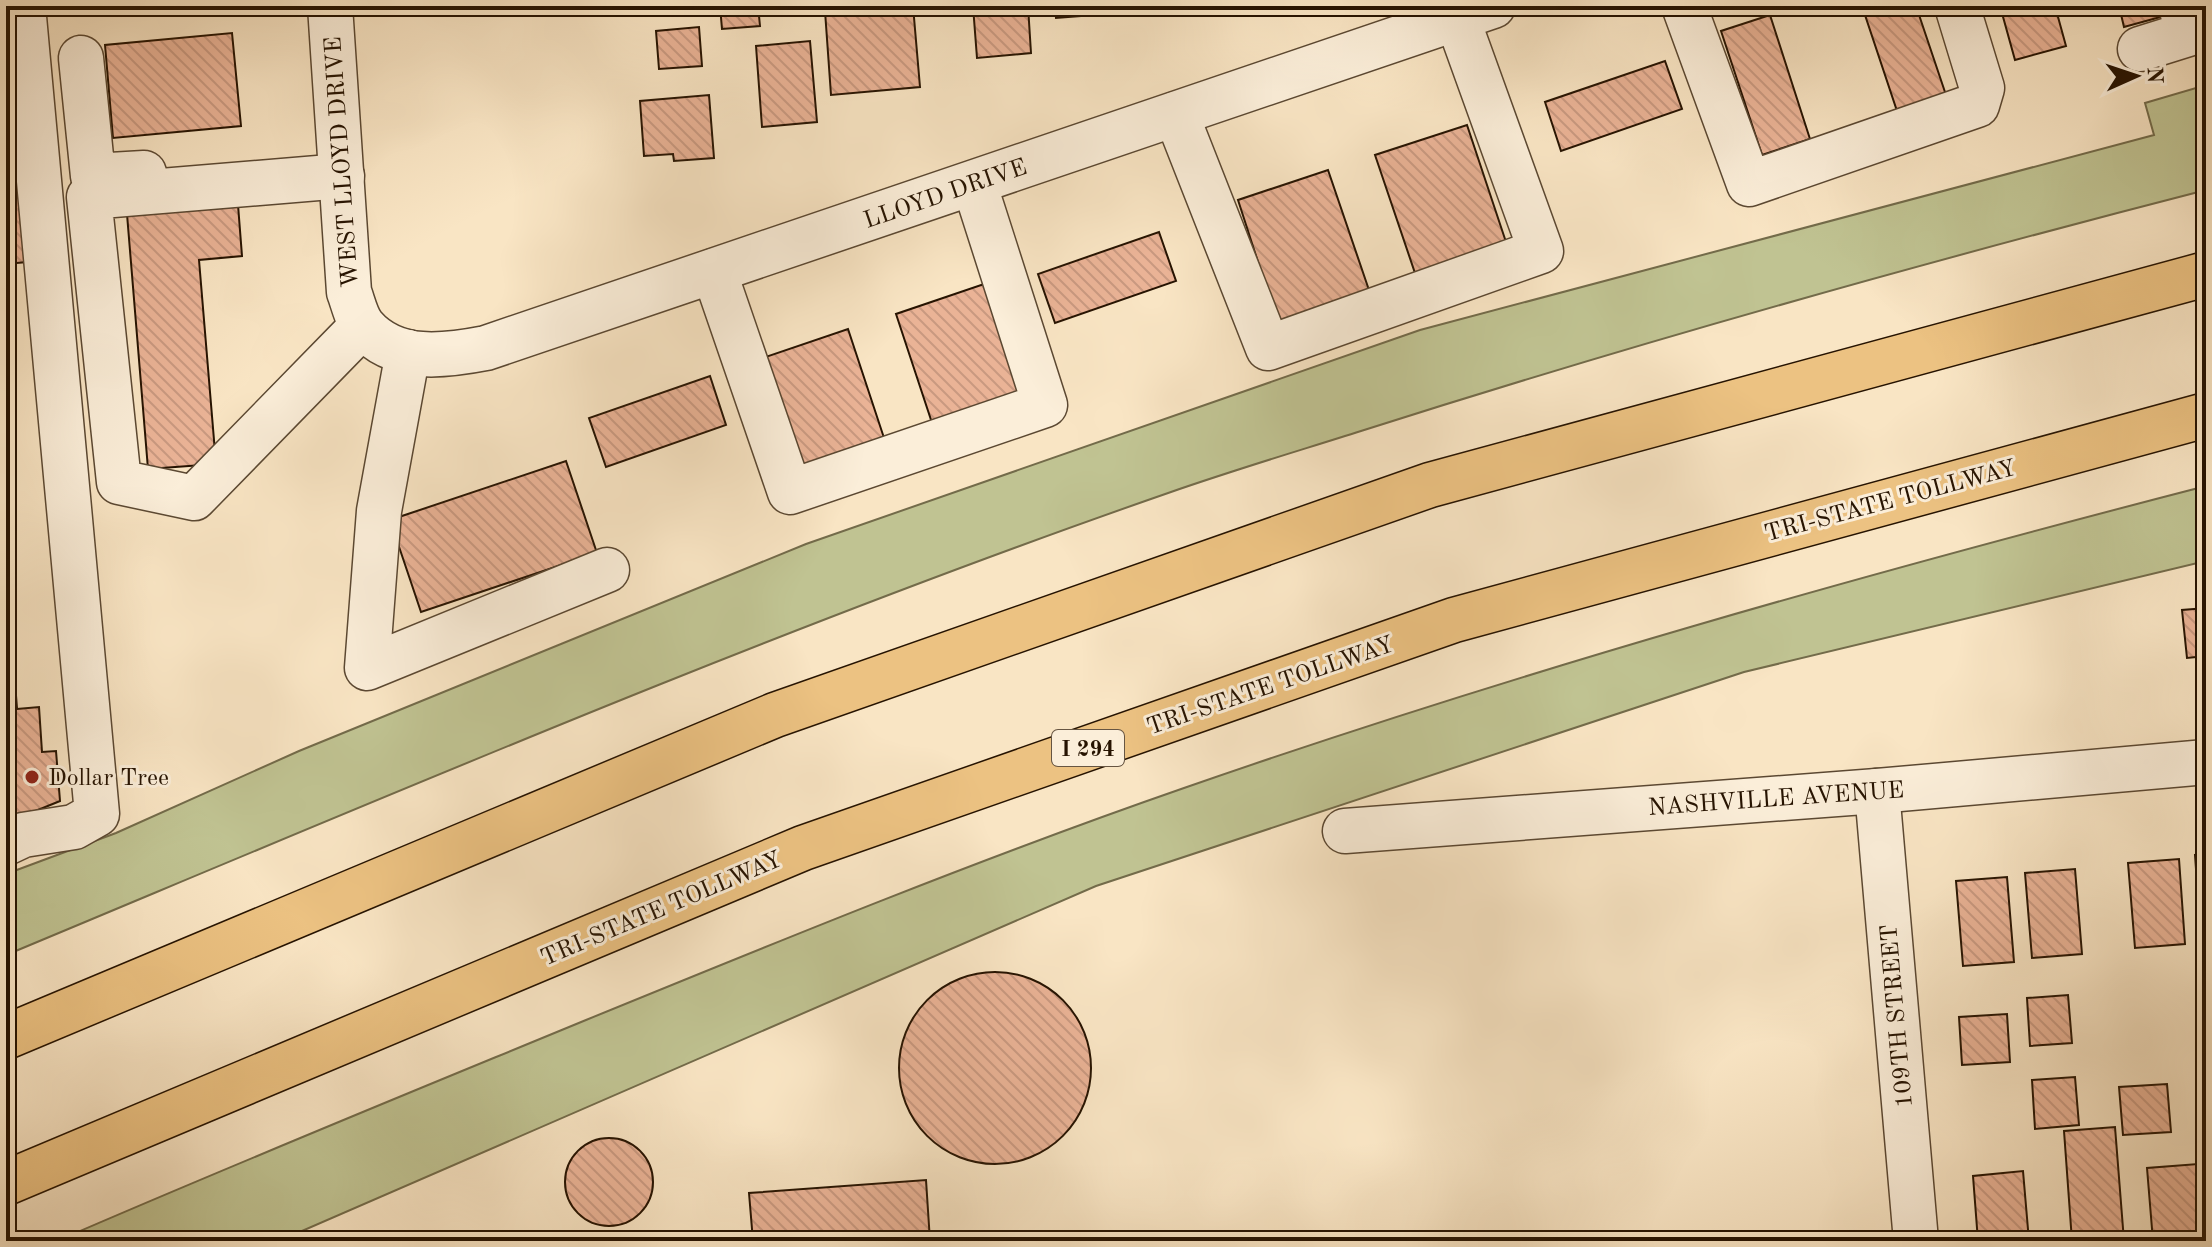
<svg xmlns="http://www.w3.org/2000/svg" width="2212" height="1247" font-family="'Old Standard TT',serif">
<defs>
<pattern id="building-back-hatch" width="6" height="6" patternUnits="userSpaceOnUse" patternTransform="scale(2)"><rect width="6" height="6" fill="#eab396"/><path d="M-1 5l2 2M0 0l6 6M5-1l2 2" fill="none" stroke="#c99980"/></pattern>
</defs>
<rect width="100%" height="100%" fill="#f9e5c4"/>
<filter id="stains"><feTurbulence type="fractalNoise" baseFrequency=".0025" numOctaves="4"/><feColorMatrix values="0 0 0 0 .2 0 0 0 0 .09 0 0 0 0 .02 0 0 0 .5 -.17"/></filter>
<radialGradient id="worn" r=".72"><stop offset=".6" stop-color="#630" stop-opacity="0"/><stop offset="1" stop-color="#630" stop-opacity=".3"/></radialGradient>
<!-- grass -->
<g fill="#c0c392" stroke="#736b4a" stroke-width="2">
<path d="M2206,85V190C1922,263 1640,342 1361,431C1298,451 1234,470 1171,492C776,629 392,794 6,955V874L116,833L299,751L806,544L1420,330L2154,135L2145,103Z"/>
<path d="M2206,486V561L1744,672L1096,886L279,1241H57C232,1165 409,1093 586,1020C784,939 982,858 1184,788C1520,671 1862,575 2206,486Z"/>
</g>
<!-- building -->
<g fill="url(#building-back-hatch)" stroke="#261301" stroke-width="2">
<polygon points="6,6 27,262 6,264"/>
<polygon points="720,6 758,6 760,26 722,29"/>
<polygon points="892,6 913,6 920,87 831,95 825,11"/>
<polygon points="973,6 1028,6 1031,53 977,58"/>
<polygon points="1055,6 1159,6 1159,10 1056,18"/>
<polygon points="1862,6 1916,6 1946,95 1897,111"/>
<polygon points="2000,6 2055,6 2066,46 2015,60"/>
<polygon points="2119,6 2173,6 2175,13 2124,27"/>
<polygon points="1770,15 1810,139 1762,155 1721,31"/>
<polygon points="699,27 702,66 659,69 656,31"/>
<polygon points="232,33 241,126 113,138 105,45"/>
<polygon points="810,41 817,122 762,127 756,46"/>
<polygon points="1665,61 1682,109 1561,151 1545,102"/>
<polygon points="709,95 714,158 674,161 673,154 644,156 640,101"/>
<polygon points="1467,125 1508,248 1417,279 1375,155"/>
<polygon points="1328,170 1370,293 1278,324 1238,200"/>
<polygon points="237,192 242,256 199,260 216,464 148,469 126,202"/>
<polygon points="1159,232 1176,281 1055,323 1038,274"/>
<polygon points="987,283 1029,407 937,438 896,314"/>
<polygon points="848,329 889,453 798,484 757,360"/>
<polygon points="710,376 726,425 606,467 589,418"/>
<polygon points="566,461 597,553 421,612 390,520"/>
<polygon points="6,570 17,708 6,709"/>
<polygon points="2206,608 2206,656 2187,658 2182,610"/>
<polygon points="39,707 42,752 56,751 60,801 6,823 6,710"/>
<polygon points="2206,854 2206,940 2201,940 2195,855"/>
<polygon points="2179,859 2185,944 2135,948 2128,863"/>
<polygon points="2075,869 2082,954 2032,958 2025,873"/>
<polygon points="2007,877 2014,962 1963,966 1956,881"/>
<circle cx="995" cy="1068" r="96"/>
<polygon points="2068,995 2072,1043 2030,1046 2027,998"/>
<polygon points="2007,1014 2010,1062 1962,1065 1959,1017"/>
<polygon points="2075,1077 2079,1125 2035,1129 2032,1080"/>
<polygon points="2167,1084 2171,1132 2123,1135 2119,1087"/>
<polygon points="2115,1127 2124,1241 2072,1241 2064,1131"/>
<circle cx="609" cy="1182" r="44"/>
<polygon points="2198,1164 2204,1241 2153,1241 2147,1168"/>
<polygon points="2023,1171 2029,1241 1978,1241 1973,1176"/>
<polygon points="926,1180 930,1241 753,1241 749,1193"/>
<polygon points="411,1232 426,1234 440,1241 388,1241"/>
</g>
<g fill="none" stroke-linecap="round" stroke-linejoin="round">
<defs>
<g id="minor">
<path d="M330,6L349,292C353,302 356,318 364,327C395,363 445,356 486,348L1493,6"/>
<polyline points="1684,6 1749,184 1977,105 1982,88 1957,6"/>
<polyline points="2140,49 2188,34 2181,6"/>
<polyline points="81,58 93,176 144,173"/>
<polyline points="1176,114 1268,348 1541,251 1457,18"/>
<polyline points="342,176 89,197 119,482 194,498 362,326"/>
<polyline points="714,271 790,492 1045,405 974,183"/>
<polyline points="408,352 379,511 367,668 607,570"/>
<polyline points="1877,791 1916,1241"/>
<polyline points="1345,831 1877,791 2206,762"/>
<polyline points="6,843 23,835 74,827 97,814 23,6"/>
</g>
<g id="highway">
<polyline points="6,1037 775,715 1430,485 2206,274"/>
<polyline points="6,1183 803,848 1454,620 2206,415"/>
</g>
</defs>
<!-- minor casing -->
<use href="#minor" stroke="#5b4832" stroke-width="47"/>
<!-- highway casing -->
<use href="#highway" stroke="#261301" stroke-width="47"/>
<!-- minor -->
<use href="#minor" stroke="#fbeed9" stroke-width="44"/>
<!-- highway -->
<use href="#highway" stroke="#ecc282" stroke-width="44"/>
</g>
<!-- markers -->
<circle fill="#8f2418" stroke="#fbeed9" stroke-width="3" cx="32" cy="777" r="8"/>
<g text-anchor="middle" stroke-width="6" stroke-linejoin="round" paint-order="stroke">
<!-- shield labels -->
<rect fill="#fbeed9" stroke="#665542" stroke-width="2" x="1052" y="730" width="72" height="36" rx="6"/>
<g font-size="22" font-weight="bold" fill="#261301">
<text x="1088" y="756">I 294</text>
</g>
<!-- street labels -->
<g font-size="24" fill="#261301" stroke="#fbeed9">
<text transform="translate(341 162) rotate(-94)" y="8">WEST LLOYD DRIVE</text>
<text transform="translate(945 193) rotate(-19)" y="8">LLOYD DRIVE</text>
<text transform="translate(1890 500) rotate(-15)" y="8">TRI-STATE TOLLWAY</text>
<text transform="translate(1270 685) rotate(-19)" y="8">TRI-STATE TOLLWAY</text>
<text transform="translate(1776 798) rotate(-4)" y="8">NASHVILLE AVENUE</text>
<text transform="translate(661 908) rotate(-23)" y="8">TRI-STATE TOLLWAY</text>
<text transform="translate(1896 1016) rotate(-95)" y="8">109TH STREET</text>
</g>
<!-- poi labels -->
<g font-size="24" fill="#261301" stroke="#fbeed9" text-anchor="start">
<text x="48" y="785">Dollar Tree</text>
</g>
</g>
<!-- margin -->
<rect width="2212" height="1247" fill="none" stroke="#f9e5c4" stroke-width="32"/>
<rect x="8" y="8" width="2196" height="1231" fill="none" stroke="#261301" stroke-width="4"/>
<rect x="16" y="16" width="2180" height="1215" fill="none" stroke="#261301" stroke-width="2"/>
<!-- north arrow -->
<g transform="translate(2136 76) rotate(87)" stroke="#fbeed9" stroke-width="6" paint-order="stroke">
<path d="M0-6L14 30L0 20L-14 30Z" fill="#261301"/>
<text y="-12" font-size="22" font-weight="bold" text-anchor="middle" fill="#261301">N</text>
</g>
<rect width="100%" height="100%" filter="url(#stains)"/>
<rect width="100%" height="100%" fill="url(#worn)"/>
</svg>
